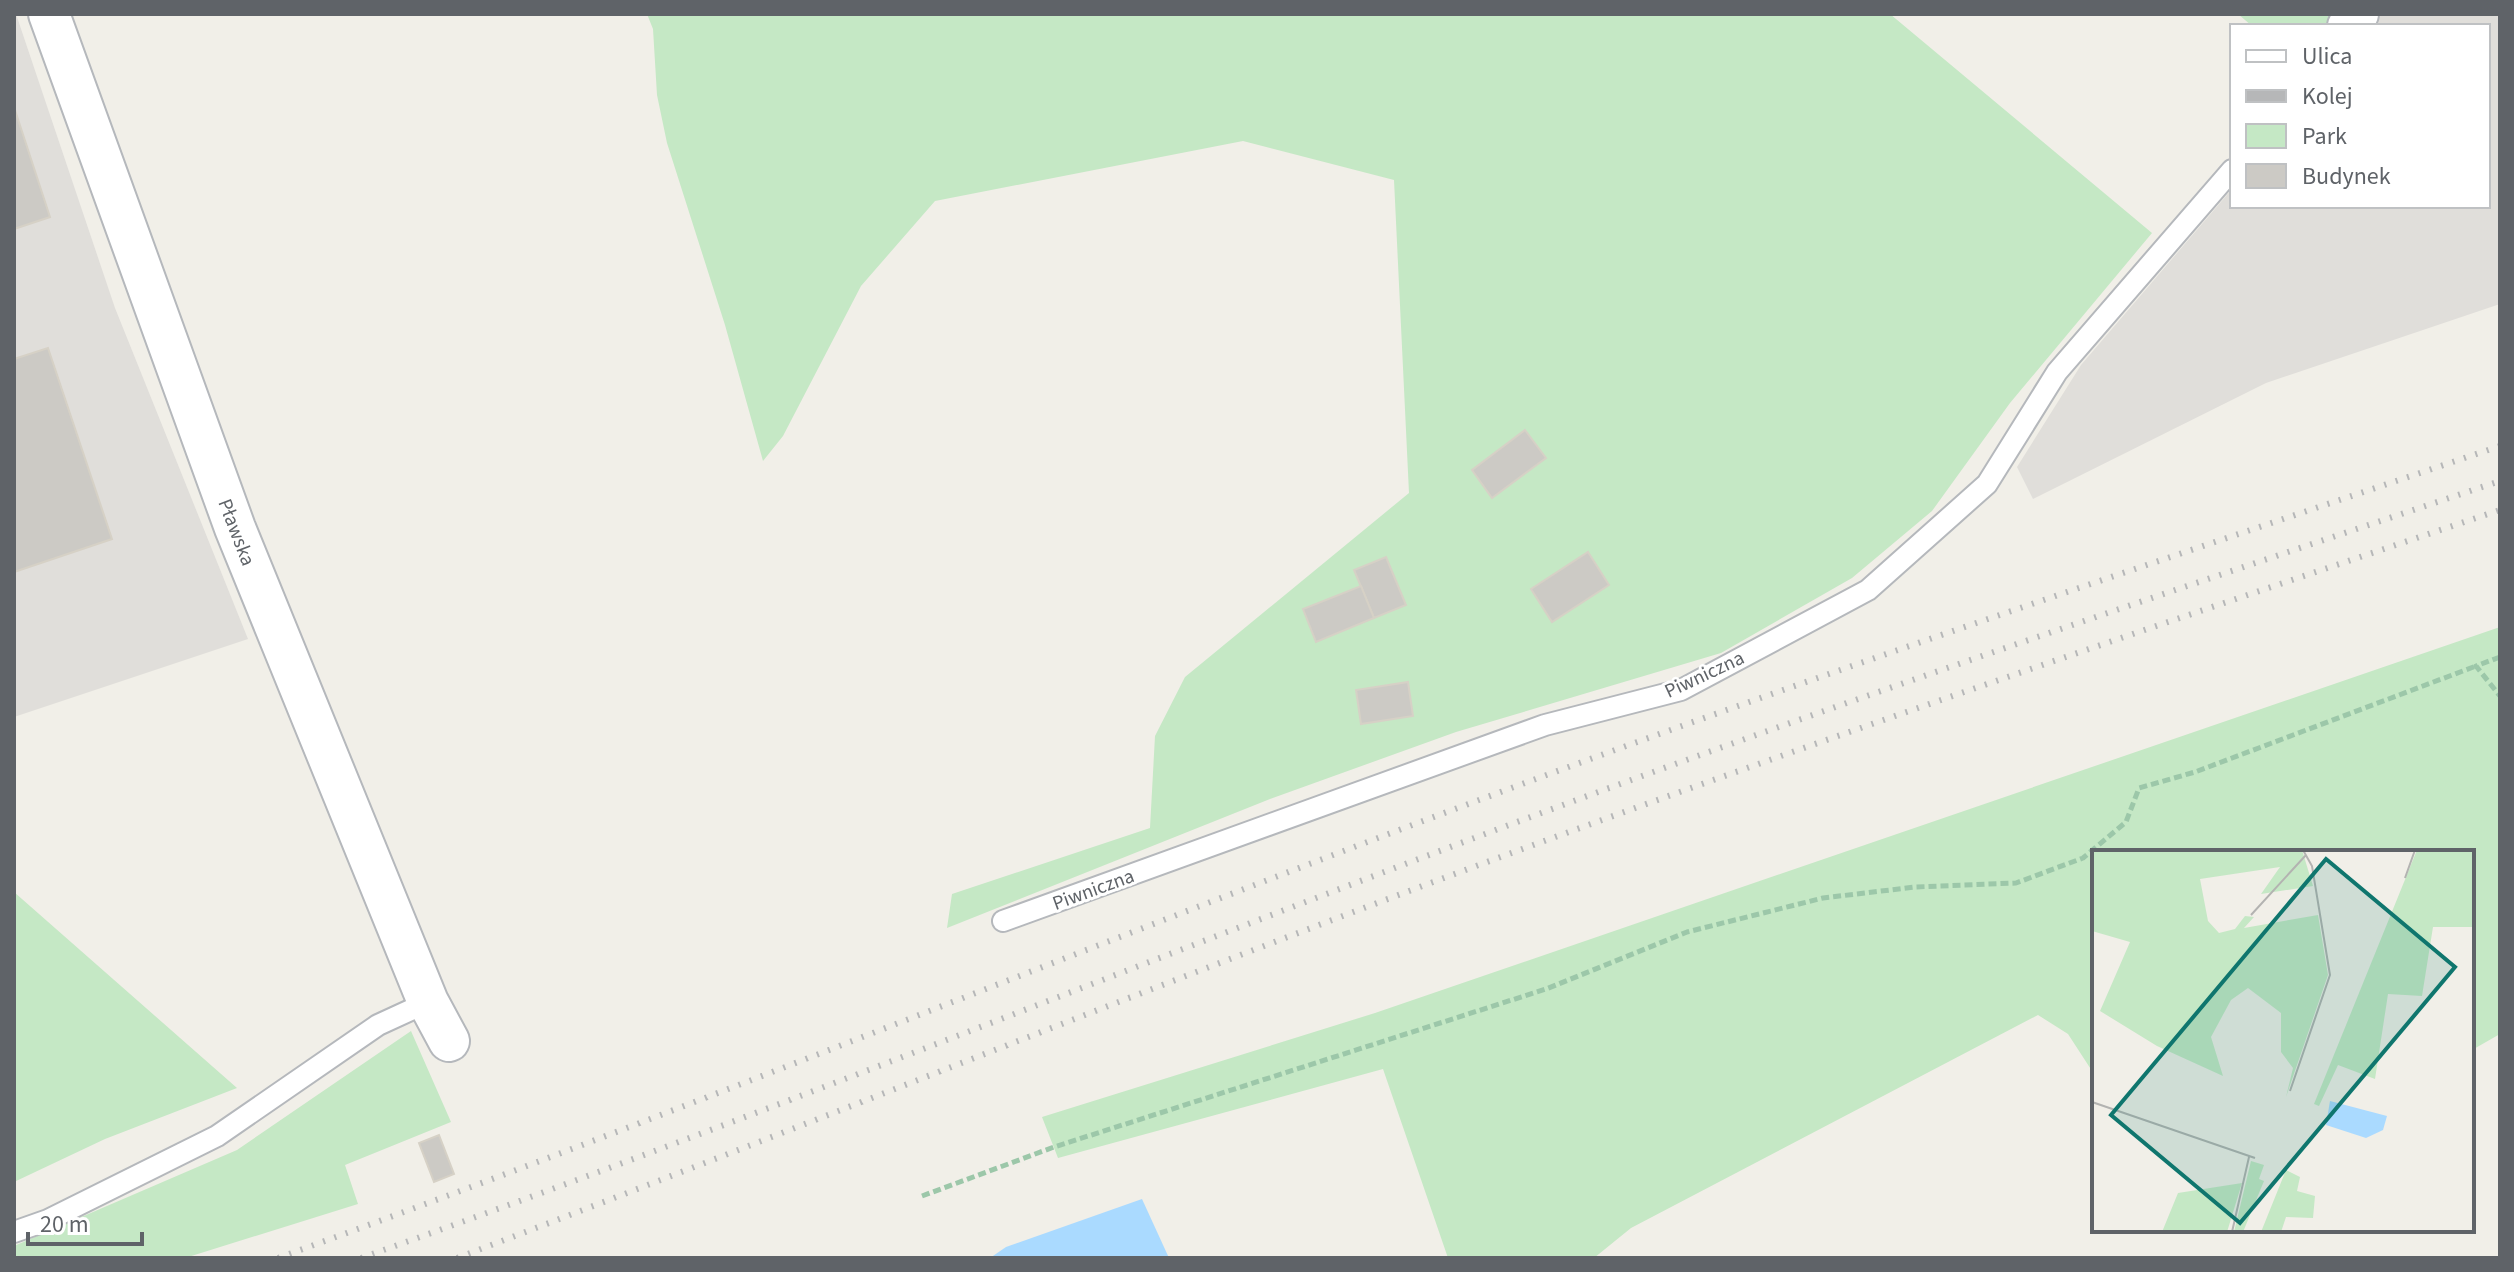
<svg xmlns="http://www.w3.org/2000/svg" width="2514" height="1272" font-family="'Source Sans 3',sans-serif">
<rect width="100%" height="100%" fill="#f1efe8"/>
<!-- industrial -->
<g fill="#e0deda">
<polygon points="14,14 16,14 115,308 248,639 14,717"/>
<polygon points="2382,14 2500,14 2500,304 2266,383 2033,499 2017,467 2081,365 2232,189 2232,206 2488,206 2488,26 2372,26"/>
</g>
<!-- green -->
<g fill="#c5e8c5">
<polygon points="647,14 1890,14 2152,233 2010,403 1932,511 1852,578 1721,653 1456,732 1270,799 947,928 952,894 1150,828 1155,736 1185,677 1409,493 1394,180 1243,141 935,201 861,286 783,436 763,461 725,325 667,143 657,95 653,29"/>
<polygon points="2238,14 2335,14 2324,26 2252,26"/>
<polygon points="2500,627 2500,1034 2472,1050 2472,852 2094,852 2094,1074 2068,1034 2038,1015 1631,1228 1594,1258 1448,1258 1383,1069 1058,1158 1042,1117 1375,1013"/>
<polygon points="14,892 237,1088 105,1139 14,1182"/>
<polygon points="411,1031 451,1122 345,1165 358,1204 185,1258 14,1258 14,1246 237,1150"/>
</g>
<!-- water -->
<polygon fill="#aadaff" points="1142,1199 1169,1258 990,1258 1006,1247"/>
<!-- building -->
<g fill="#cccac5" stroke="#d6d1c6" stroke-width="2">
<polygon points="14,107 50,217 14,229"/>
<polygon points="48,348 112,539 14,572 14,359"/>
<polygon points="1525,430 1546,458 1492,498 1472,470"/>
<polygon points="1588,552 1609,585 1552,622 1531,589"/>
<polygon points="1386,557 1406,605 1374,618 1354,570"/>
<polygon points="1361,586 1374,618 1316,642 1303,609"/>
<polygon points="1408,682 1413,716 1361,724 1356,690"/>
<polygon points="439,1135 454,1174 434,1182 419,1143"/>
</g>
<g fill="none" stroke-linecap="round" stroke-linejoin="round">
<defs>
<g id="lane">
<polyline points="1003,921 1545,725 1681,690 1868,590 1987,484 2057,372 2232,170"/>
<polyline points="14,1232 48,1220 217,1136 378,1025 428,1002"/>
</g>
<g id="street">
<polyline points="49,14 235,528 428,1002 449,1041"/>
<polyline points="2348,26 2358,14"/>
</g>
</defs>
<!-- lane casing -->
<use href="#lane" stroke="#b5b8bc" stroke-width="24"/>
<!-- street casing -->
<use href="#street" stroke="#b5b8bc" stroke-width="44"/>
<!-- path -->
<g stroke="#9cc7a9" stroke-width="5" stroke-dasharray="8 4" stroke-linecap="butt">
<polyline points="2500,657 2476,666 2500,696"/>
<polyline points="922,1196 1054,1147 1546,989 1687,932 1823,898 1915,887 2016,883 2083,858 2126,822 2139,788 2195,772 2476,666"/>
</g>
<!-- lane -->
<use href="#lane" stroke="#fff" stroke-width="20"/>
<!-- street -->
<use href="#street" stroke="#fff" stroke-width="40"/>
<!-- rail -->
<g stroke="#b6b7b8" stroke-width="6" stroke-dasharray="2 10" stroke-linecap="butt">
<path d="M278,1258C699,1106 1113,935 1533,780C1853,662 2177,555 2500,446"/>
<path d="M361,1258C749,1121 1131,966 1517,822C1842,701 2171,591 2500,481"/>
<path d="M457,1258C795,1130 1129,995 1468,869C1809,743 2154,626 2500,510"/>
</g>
</g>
<g text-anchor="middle" stroke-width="6" stroke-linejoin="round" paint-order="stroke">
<!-- street labels -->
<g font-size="20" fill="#5f6368" stroke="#fff">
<text transform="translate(237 532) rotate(69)" y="7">Pławska</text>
<text transform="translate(1704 674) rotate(-25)" y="7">Piwniczna</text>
<text transform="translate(1093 889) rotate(-20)" y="7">Piwniczna</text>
</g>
</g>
<!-- overview -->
<g transform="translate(2092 850)">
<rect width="382" height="382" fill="#f1efe8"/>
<path d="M0,0H210L221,36L169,44L188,17L108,29L116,71L127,83L143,79L153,66L162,67L152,78L226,65L236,125L194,247L201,218L189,202V163L156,138L139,150L119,187L131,226L65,196L8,161L38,92L0,81ZM325,0H382V77H341L330,146L296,144L283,229L246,215L227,256L222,254ZM159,311L172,315L167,329L172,331L151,382H142ZM194,320L208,327L205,341L223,346L221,368L194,367L189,382H169ZM150,333L135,382H70L86,343Z" fill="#c5e8c5"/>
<path d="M238,251L295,266L291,280L274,288L234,275Z" fill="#aadaff"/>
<path fill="none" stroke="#b3b3b1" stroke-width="2" d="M313,28L323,0M159,65L214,5M198,241L238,125L220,16L211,0M0,252L163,308M140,382L157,307"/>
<path fill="#0f766e" fill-opacity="0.15" stroke="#0f766e" stroke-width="4" d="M234,9L363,117L148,373L19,265Z"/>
<rect width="382" height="382" fill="none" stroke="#5f6368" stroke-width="4"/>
</g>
<!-- border -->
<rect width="2514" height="1272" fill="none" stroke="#5f6368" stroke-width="32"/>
<!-- legend -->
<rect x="2230" y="24" width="260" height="184" fill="#ffffff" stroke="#bfc1c3" stroke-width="2"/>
<rect x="2246" y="50" width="40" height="12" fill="#ffffff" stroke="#bfc1c3" stroke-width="2"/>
<text x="2302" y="64" font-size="24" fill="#5f6368">Ulica</text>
<rect x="2246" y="90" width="40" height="12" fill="#b6b7b8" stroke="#bfc1c3" stroke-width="2"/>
<text x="2302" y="104" font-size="24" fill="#5f6368">Kolej</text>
<rect x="2246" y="124" width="40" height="24" fill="#c5e8c5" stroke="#bfc1c3" stroke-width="2"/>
<text x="2302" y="144" font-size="24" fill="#5f6368">Park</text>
<rect x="2246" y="164" width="40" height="24" fill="#cccac5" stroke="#bfc1c3" stroke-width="2"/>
<text x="2302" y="184" font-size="24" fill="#5f6368">Budynek</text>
<!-- scale -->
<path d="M28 1232v12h114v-12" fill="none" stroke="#5f6368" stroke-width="4"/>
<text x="40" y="1232" font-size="24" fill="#5f6368" stroke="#ffffff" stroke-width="6" paint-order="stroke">20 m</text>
</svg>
